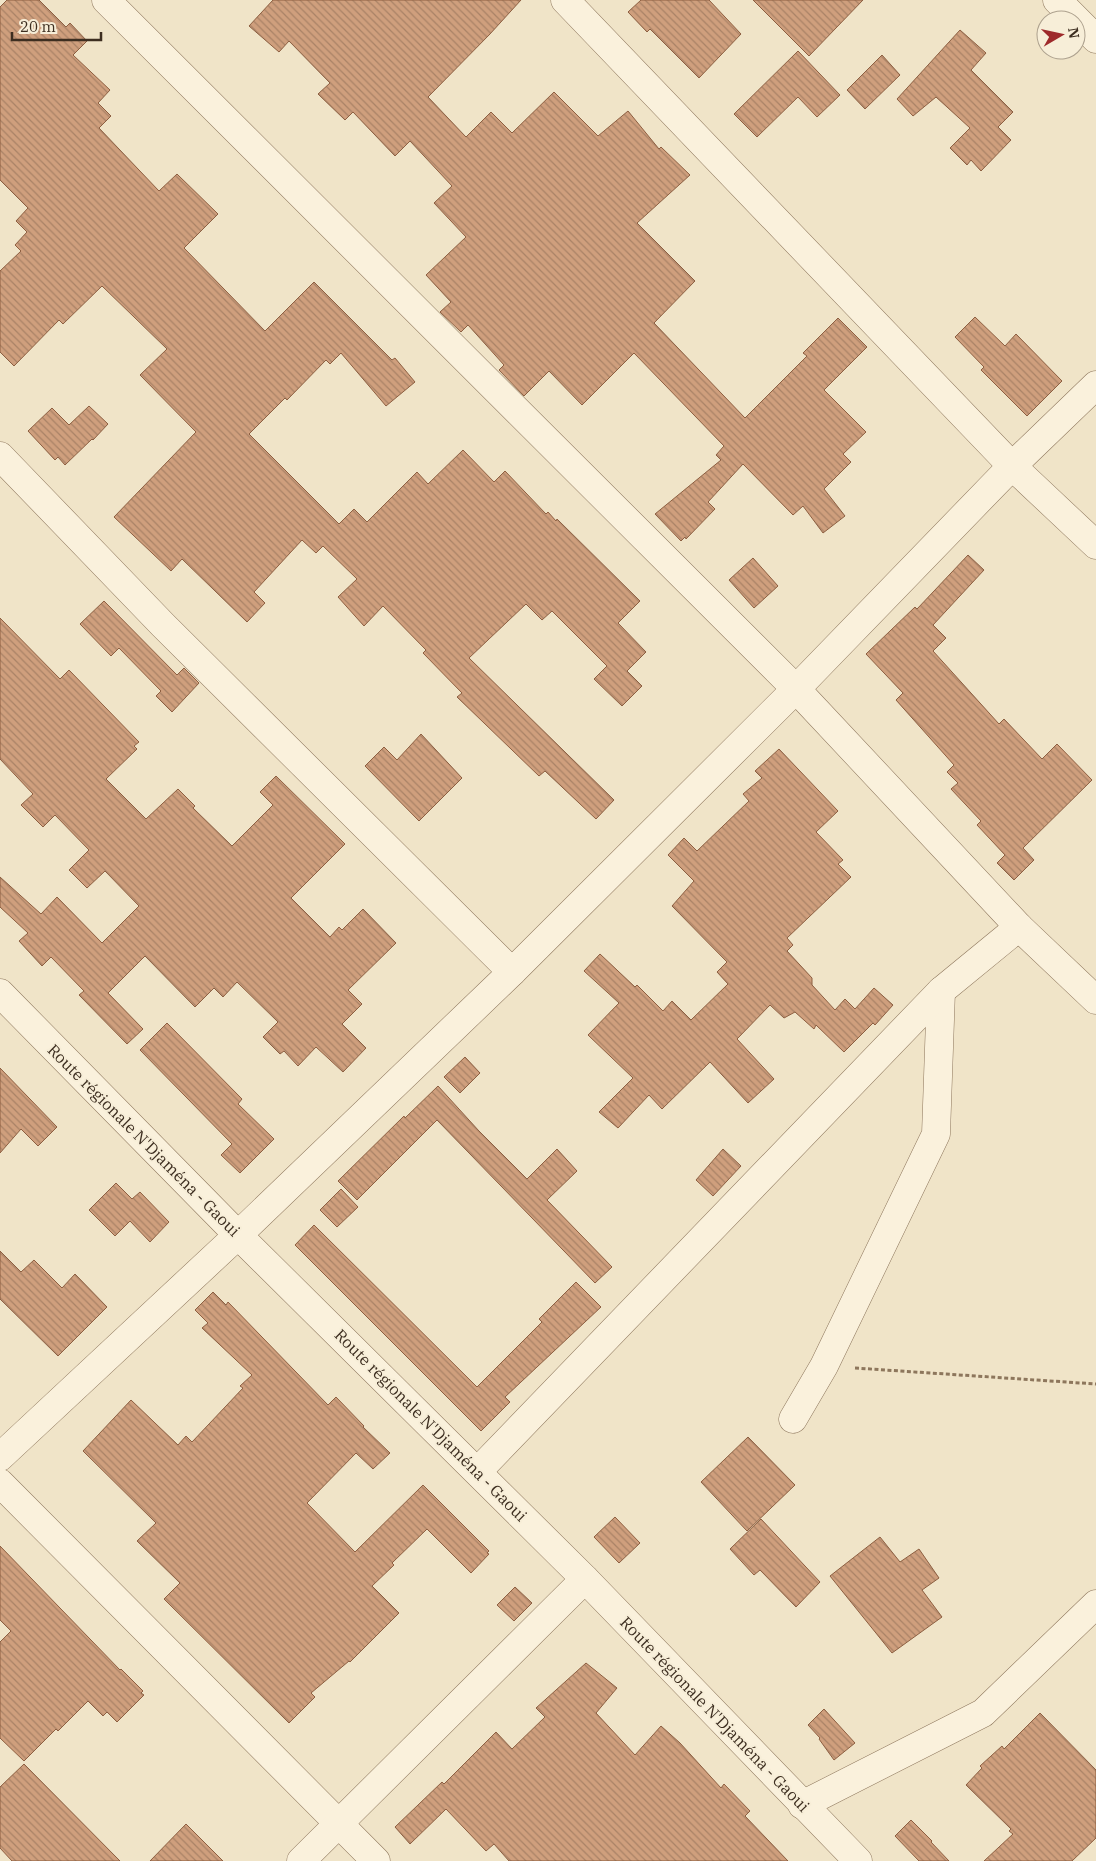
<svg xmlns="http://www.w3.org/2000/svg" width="1096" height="1861" font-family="'IBM Plex Serif',serif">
<defs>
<pattern id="building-back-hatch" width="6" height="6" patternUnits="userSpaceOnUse" patternTransform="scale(1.25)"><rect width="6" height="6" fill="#cf9f7d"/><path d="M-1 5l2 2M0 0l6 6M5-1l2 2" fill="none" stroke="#a98266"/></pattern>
</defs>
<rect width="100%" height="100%" fill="#f0e4c8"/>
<!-- building -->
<g fill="url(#building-back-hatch)" stroke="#8d5f41">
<polygon points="7,0 39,0 66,27 70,23 87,41 73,55 110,90 98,103 111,116 99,128 159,191 177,174 218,214 184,248 265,331 314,282 392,360 395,358 415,382 386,406 341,353 330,364 326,360 287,400 285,398 249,434 339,524 354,509 367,522 417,472 428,484 463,450 494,482 505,471 546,514 548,512 556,521 557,519 640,601 618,623 646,652 627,671 642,686 622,706 594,679 607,666 552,611 542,620 526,604 469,658 614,800 596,819 545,771 539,776 457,697 462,693 423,653 426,650 383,606 364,626 338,597 357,579 323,546 316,553 302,540 254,592 265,603 247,622 182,559 171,571 114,517 196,432 140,375 167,349 102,286 63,324 59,320 14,366 0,352 0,271 21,251 15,245 27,232 16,221 28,208 0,180 0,7"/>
<polygon points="273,0 521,0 490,34 428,97 466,137 491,112 512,133 554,92 598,136 628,111 659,149 661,147 690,175 637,223 695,281 654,323 745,418 807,356 803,353 838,318 867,347 824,390 866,432 843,454 851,462 824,489 845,516 823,533 803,506 793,515 743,464 708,502 715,509 686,539 685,537 681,541 655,514 721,460 716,455 724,446 634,353 582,405 549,371 524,396 499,370 504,365 468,325 461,332 440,312 451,302 426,275 466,237 434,203 452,186 410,141 395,156 353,112 345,120 318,94 330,83 289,41 279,52 249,26"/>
<polygon points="641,0 709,0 741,34 699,78 650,29 647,32 628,12"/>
<polygon points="753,0 863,0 809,56"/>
<polygon points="960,30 986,53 971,70 1013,112 998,127 1011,140 981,171 971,160 967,165 950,148 970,128 936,97 913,116 897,99"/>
<polygon points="798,51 840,95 817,117 798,97 757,137 734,114"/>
<polygon points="882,55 900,75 865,109 847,90"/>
<polygon points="975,317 1005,346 1016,334 1062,381 1027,416 981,370 984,367 955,337"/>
<polygon points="89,406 108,424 93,440 92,439 65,465 58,457 55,460 28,431 52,408 69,425"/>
<polygon points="968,555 984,570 933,625 946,638 933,651 999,724 1004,719 1042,759 1057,744 1092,780 1023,848 1034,860 1014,880 997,863 1005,855 977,825 981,821 951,789 958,783 947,772 954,765 896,700 903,693 866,654 915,607 917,609"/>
<polygon points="753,558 778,586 754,608 729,580"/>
<polygon points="104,601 177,675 184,668 199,683 172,712 156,696 161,691 119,648 111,656 80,624"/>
<polygon points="0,618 60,679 69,670 139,742 134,746 137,749 106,779 146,819 178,789 195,806 193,808 232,846 273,805 260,792 276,776 345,844 291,898 330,937 339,927 342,930 363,909 396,943 348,990 362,1004 342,1024 366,1048 343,1072 316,1047 298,1066 284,1051 280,1054 263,1037 278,1022 237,982 223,997 214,988 195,1007 145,956 108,993 143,1029 127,1044 79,995 84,991 51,957 42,966 19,941 28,933 0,907 0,877 41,914 57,897 102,943 139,906 105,871 87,888 69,870 89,850 55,815 43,827 21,805 33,794 0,759"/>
<polygon points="421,734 462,778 419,821 365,766 384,747 397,760"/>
<polygon points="779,749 838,811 816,832 843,860 838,864 851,877 787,938 793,945 787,951 812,978 812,985 835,1010 845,999 855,1009 874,988 893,1005 875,1025 873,1023 844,1052 816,1025 814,1029 795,1012 784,1018 770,1005 737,1039 774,1079 748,1103 710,1062 662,1109 649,1095 618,1128 599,1112 633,1078 588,1035 619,1003 584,971 600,954 635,987 637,985 663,1011 672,1001 691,1020 728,984 717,972 727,962 672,906 694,881 668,855 684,838 697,851 749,801 743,794 762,778 755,771"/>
<polygon points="167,1023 242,1099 238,1104 274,1139 240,1173 221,1155 232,1144 140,1050"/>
<polygon points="465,1057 480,1073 460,1093 444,1077"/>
<polygon points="0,1068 57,1127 38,1146 21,1129 0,1153"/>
<polygon points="438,1086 479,1131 527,1179 557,1149 577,1171 547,1200 612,1267 595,1283 437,1120 357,1200 338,1181 404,1116 405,1118"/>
<polygon points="723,1149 741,1166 713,1196 696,1180"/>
<polygon points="116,1183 132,1199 140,1192 169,1222 150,1242 130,1221 115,1236 89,1210"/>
<polygon points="341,1189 358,1207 337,1227 320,1210"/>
<polygon points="314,1225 477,1387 542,1322 539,1319 576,1282 601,1307 505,1397 510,1402 481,1431 295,1245"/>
<polygon points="0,1251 21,1272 34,1260 62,1288 75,1274 107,1307 58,1356 0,1299"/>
<polygon points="213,1292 226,1305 228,1302 328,1405 336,1397 364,1426 363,1427 390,1453 373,1469 356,1453 307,1503 355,1552 423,1485 489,1551 487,1553 489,1554 471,1573 427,1529 392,1563 394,1565 372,1586 399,1613 350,1662 349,1661 311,1693 315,1697 289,1723 164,1599 180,1583 137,1541 156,1523 83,1451 131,1400 178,1445 186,1436 192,1442 243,1388 240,1386 252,1375 202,1328 208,1323 195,1310"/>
<polygon points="748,1437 795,1485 747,1531 701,1482"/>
<polygon points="615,1517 640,1543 619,1563 594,1537"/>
<polygon points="761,1519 820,1582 796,1607 760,1570 754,1575 730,1549"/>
<polygon points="880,1537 900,1562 919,1549 939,1578 922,1590 942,1617 892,1653 830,1576"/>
<polygon points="0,1546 120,1670 121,1669 143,1691 141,1693 144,1695 117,1722 107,1712 103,1716 88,1701 58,1731 56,1729 24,1761 0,1738 0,1642 11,1631 0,1620"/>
<polygon points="515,1587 532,1603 514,1621 497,1605"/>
<polygon points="586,1663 617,1688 596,1713 635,1755 661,1726 680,1743 721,1788 724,1784 750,1811 745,1816 788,1861 509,1861 494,1844 486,1851 446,1809 410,1844 395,1827 442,1782 444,1784 496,1732 512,1749 545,1717 536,1708"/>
<polygon points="824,1709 855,1743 834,1760 819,1739 820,1738 808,1725"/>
<polygon points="1040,1713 1096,1770 1096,1838 1072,1861 984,1861 1013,1834 1009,1831 1011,1829 966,1785 982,1768 980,1766 1002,1746 1004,1749"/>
<polygon points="24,1764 120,1861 12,1861 0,1848 0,1787"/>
<polygon points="911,1820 932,1841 931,1842 949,1861 919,1861 895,1836"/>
<polygon points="186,1824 223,1861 150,1861"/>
</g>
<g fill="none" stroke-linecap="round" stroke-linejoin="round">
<defs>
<g id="minor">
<polyline points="106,0 796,689 1019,927 1096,1000"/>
<polyline points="565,0 1012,466 1096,545"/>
<polyline points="1057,0 1096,39"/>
<polyline points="0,456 163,625 512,972"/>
<polyline points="793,1419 824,1366 936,1134 941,991"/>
<polyline points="0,1457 238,1235 512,972 796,689 1012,466 1096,385"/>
<polyline points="478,1471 941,991 1019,927"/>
<polyline points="0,1483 376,1861"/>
<polyline points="802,1805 983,1713 1096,1604"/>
<polyline points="301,1861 585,1579"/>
</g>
<polyline id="tertiary" points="0,993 238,1235 585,1579 858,1861"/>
</defs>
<!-- minor casing -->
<use href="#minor" stroke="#8d765c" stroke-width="29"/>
<!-- tertiary casing -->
<use href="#tertiary" stroke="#8d765c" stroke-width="29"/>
<!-- path -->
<polyline stroke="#8d765c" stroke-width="3" stroke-dasharray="4 2.5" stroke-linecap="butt" points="855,1368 1096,1384"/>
<!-- minor -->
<use href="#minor" stroke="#faf1dc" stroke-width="28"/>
<!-- tertiary -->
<use href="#tertiary" stroke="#faf1dc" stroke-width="28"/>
</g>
<g text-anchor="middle" stroke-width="4" stroke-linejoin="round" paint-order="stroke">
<!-- street labels -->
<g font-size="16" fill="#3d2e20" stroke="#f7eed8">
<text transform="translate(144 1140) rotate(45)" y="6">Route régionale N'Djaména - Gaoui</text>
<text transform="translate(431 1425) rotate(45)" y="6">Route régionale N'Djaména - Gaoui</text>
<text transform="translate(715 1714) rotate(46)" y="6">Route régionale N'Djaména - Gaoui</text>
</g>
</g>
<!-- north arrow -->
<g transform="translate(1061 35) rotate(81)"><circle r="24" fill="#f7eed8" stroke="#ada18e"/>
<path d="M0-4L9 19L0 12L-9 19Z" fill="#9e2a2b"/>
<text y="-8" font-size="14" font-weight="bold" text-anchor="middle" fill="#3d2e20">N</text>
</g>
<!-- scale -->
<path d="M12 32v8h89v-8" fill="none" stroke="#3d2e20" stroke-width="2.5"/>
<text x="20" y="32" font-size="15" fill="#3d2e20" stroke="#f7eed8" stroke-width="4" paint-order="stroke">20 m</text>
</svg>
